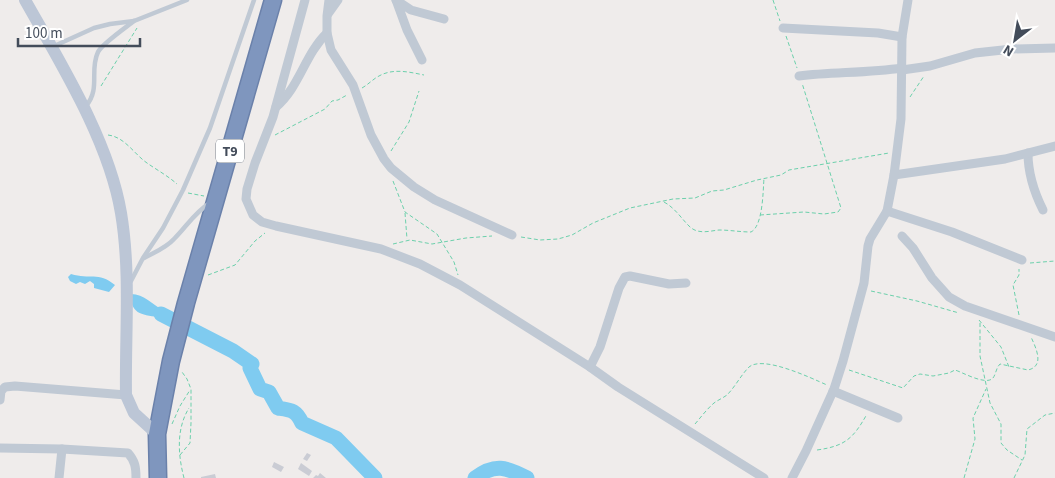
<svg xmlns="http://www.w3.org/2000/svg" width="1055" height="478" font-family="'Source Sans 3',sans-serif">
<rect width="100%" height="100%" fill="#efeceb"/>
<!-- water -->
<g fill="#7fcbf0">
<path d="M71,274C90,280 98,271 115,285L109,292L94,288V284L90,281L85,284L80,282L76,284L70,281L68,277Z"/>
<path d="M131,294C144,294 153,305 164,311L158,317C141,315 130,313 131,294Z"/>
</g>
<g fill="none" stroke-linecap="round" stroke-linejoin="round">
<!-- river -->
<g stroke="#7fcbf0" stroke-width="15">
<path d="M161,314L233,351L252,364L250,368L260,389L269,392L278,408C291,410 296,410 302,423L336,438L375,478"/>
<path d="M475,478C495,463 506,467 527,478"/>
</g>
</g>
<!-- building -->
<g fill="#caccd4">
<polygon points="307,453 311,455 307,461 303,459"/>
<polygon points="274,462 284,467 281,472 272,467"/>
<polygon points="301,463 312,471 309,476 298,469"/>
<polygon points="320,473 326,478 313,478 316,475 318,476"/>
<polygon points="215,474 216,478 201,478 201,477"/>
</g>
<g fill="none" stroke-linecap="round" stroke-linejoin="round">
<defs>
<polyline id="highway" points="158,478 157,434 171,361 186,303 273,0"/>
</defs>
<!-- highway casing -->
<use href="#highway" stroke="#6b81aa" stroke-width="19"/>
<!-- path -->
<g stroke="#6cd0ab" stroke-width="1" stroke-dasharray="4 2.5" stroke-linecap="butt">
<polyline points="773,0 780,21"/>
<polyline points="786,36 797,68"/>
<polyline points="101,86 137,28"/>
<path d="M362,88C369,84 373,79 379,76C393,68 409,72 424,75"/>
<polyline points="910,97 924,76"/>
<path d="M108,135C125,137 134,154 147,163C157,170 168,176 177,184"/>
<polyline points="275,135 325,109 332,101 338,100 347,95"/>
<polyline points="391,151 409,122 419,91"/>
<polyline points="393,181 405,212 437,234 454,262 458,275"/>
<polyline points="188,193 204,196"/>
<path d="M664,202C675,208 681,218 689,226C698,235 709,231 719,230C730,230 740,232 751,232C763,226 763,191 764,178"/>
<polyline points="405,213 407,239"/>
<polyline points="760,215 804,212 824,214 838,212 841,208 802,83"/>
<polyline points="521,237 540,240 558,239 572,235 593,223 630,208 673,199 695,198 712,191 724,190 757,180 781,175 789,170 889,153"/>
<polyline points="393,244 410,240 432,244 466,238 492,236"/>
<polyline points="1030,263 1055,261"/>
<polyline points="208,275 235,265 255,241 265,233"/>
<polyline points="871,291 917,301 959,313"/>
<polyline points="1019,315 1013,285 1019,275 1019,269"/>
<polyline points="979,320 1001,347 1009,367"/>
<polyline points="980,323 980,356 990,403 1001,424 1001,443 1007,450 1022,460"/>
<path d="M849,370L903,388L914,376L920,374L933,376L949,373L955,370C962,372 986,386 993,378C996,374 996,368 1000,364L1028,370C1045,366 1036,348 1031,337"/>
<polyline points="172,424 180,406 190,390"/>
<path d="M695,424C701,417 707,409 714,403C718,400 723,398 727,395C735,387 741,375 749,367C763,355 811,378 827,385"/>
<path d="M817,450C845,446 853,439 867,414"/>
<polyline points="180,455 190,443 191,423 191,389 187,379 182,372"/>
<path d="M184,478C178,455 176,429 189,408"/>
<polyline points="964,478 975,439 973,418 986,389"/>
<polyline points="1014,478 1025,455 1027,429 1045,415 1055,413"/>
</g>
<!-- lane -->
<g stroke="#c0c9d4" stroke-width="4.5">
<polyline points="52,47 94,28 110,24 134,21 187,0"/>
<path d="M86,106C101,88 89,71 98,52C102,44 125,28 134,21"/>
<path d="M144,258C155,252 166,248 174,239C187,226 195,212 210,203"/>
<polyline points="131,281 143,258 163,228 183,190 210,128 254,0"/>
</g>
<!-- street -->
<g stroke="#c0c9d4" stroke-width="9">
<polyline points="305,0 273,117 255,163 247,189 246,199 253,215 262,222 276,226 381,249 420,264 460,285 590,367 618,387 764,478"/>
<polyline points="329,0 327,16 327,33 331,50 353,85 371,135 384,159 391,168 414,187 435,200 512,235"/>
<polyline points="396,0 407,30 422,60"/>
<polyline points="396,0 411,10 444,19"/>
<polyline points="328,14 338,0"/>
<polyline points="783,28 878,33 902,37"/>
<polyline points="902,70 930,66 975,53 1012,49 1055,48"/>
<path d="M799,76C833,72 868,73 902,68"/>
<path d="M276,107C299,88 305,54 327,33"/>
<path d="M1028,153C1028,174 1034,192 1043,210"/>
<polyline points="894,175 1005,159 1055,146"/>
<polyline points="887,211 952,232 1022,260"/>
<polyline points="902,236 913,248 932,278 949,297 965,306 1055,337"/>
<polyline points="590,367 600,347 619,288 625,277 630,276 669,284 686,283"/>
<polyline points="833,391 898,418"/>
<polyline points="0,400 1,391 5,387 15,386 126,395"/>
<path d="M0,448L62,449L128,453C135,461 136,467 136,478"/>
<polyline points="59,478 62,449"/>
<polyline points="792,478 806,451 834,389 843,361 864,283 868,246 870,239 887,211 894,175 901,119 902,37 908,0"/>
</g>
<!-- secondary -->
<path stroke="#bcc6d6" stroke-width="12" d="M25,0C61,64 109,141 121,213C131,273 125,335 126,395L134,413L157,434"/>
<!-- highway -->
<use href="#highway" stroke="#7f96be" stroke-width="16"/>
</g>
<g text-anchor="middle" stroke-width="4.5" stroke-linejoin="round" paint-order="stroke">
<!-- shield labels -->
<rect fill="#fff" stroke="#7b828c" stroke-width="1" x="216" y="139.5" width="28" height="23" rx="4"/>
<g font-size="14" font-weight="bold" fill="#434c5a">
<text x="230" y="156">T9</text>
</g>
</g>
<!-- north arrow -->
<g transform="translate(1015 40) rotate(211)" stroke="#ffffff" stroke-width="4" paint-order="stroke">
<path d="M0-4L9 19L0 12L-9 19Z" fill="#434c5a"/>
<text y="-8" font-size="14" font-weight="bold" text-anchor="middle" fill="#434c5a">N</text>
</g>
<!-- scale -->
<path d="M18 38v8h122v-8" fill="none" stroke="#434c5a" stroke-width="2.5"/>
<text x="25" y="38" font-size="15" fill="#434c5a" stroke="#ffffff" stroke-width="4" paint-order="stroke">100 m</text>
</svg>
